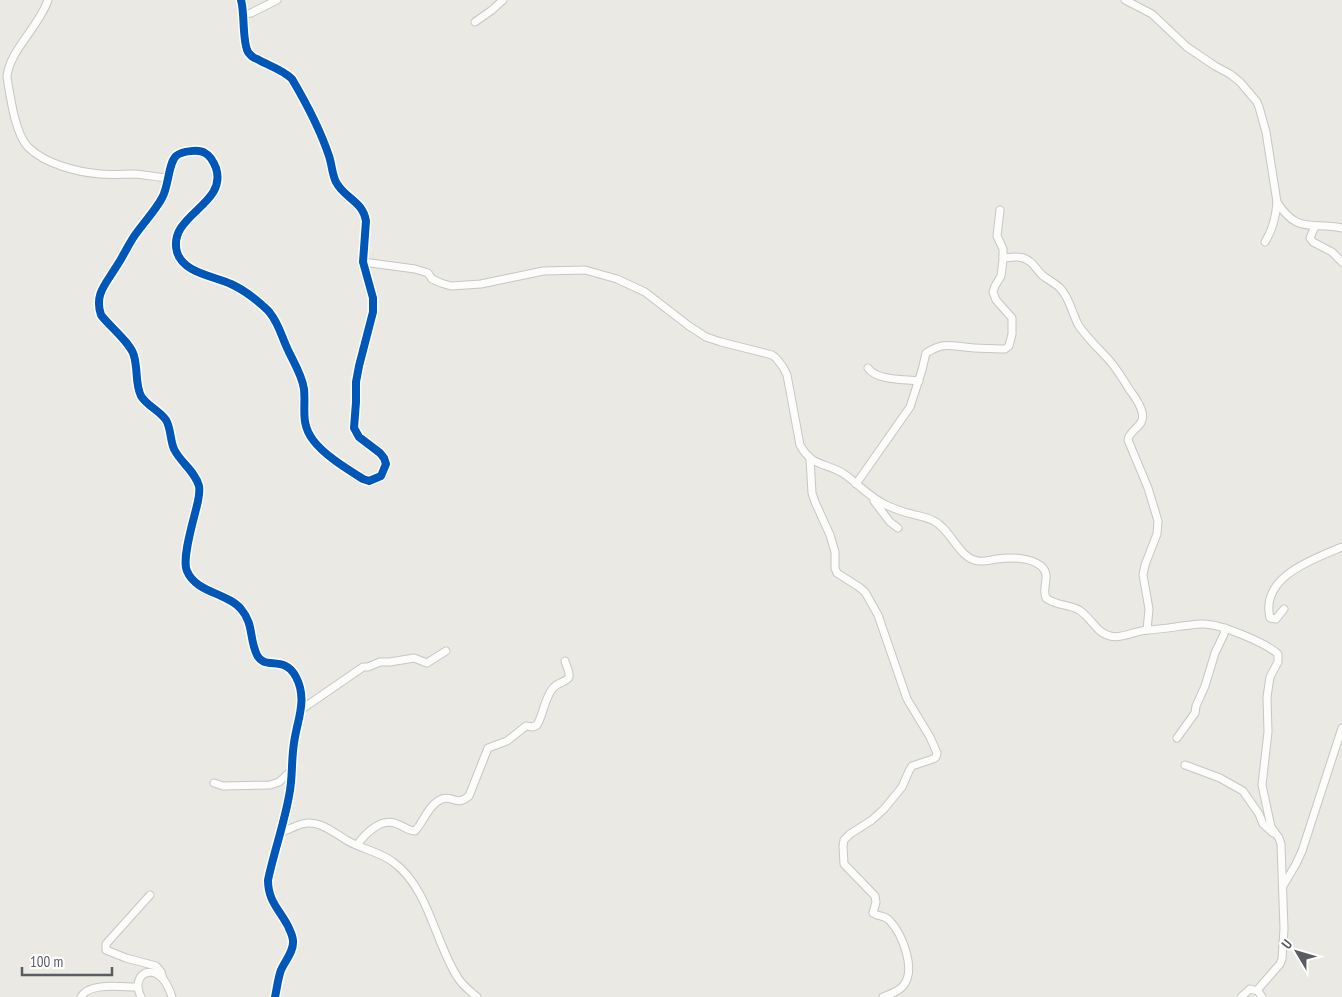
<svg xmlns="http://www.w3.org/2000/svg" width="1342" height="997" font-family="'PT Sans Narrow',sans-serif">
<rect width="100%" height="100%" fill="#eae9e3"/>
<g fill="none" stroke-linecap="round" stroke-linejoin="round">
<defs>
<g id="minor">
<path d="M48,0C39,27 9,51 7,77C10,95 15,134 28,147C45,164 77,172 100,174C111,175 123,174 134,174C146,175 158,177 169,178"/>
<path d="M241,0C245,14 242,41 248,52C250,55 254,58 257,59C269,66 282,69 292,79C305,101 321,132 329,156C332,165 332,174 336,182C344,198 363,201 366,221L363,262L373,298V312L359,366L356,382V402L354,428L359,437L380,453L384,458L386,464L381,476L369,481L363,479C347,469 324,455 313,440C300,423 306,408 304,389C302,375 294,363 288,350C282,338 279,324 270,313C268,310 265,308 262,305C253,297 242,289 231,284C214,276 183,273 177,252C167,215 228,205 216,168C214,163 211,156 205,153C199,149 182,151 176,156C168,164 169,186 162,198C155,211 144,222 135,235C128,245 123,257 116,267C106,284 94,294 101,315C110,327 131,343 134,356C138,369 135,384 141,396C147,406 159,410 166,420C171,428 170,440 174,449C180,462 195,471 199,486C200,491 199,496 198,501C195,516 181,558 187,571C196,593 228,593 241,609C254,624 249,639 257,655C265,671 284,654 296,677C308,700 297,720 294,743C291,761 293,778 289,796C284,824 274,852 268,880C268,901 279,909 288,926C290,931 293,936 293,941C294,951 285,961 281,970C278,978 277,988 275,997"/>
<path d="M1125,0L1152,14L1187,47L1215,66L1230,74L1240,82L1257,102L1259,107L1266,132L1277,202C1297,234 1311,222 1342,228"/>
<polyline points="244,15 251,13 277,0"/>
<polyline points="475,22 492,10 503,0"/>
<polyline points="1315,226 1310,238 1313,242 1332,252 1342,262"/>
<path d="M1265,242C1273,229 1276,217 1277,202"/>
<path d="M1003,258C1012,257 1022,255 1029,261C1034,264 1037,270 1042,275C1048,280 1055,283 1060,288C1070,298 1072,314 1079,326C1088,339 1099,349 1109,360C1117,369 1123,379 1129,389C1134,396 1140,403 1142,412C1146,427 1129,429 1128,440L1148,488L1158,521L1157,534L1145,565L1143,575L1149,609L1147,630C1166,629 1184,625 1202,624C1219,623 1266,643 1278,654V662L1270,677L1267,697L1268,732L1262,785L1271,827L1279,838L1281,844L1284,929L1282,959L1280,964L1259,988L1258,991L1262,997"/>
<path d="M363,262L415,269L428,273L432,279L441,283L451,286L481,284L543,271L585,270L617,279L645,292L689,326L706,337L721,342L772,355L776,358L783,367L787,375L800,445C813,469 829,462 847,476C860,486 871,498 886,505C895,509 903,512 912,514C919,516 927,517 934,521C950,529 958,555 974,560C981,563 990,560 997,559C1010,557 1030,557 1041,566C1052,575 1041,588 1046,598C1056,606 1068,604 1079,610C1087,615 1092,623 1099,630C1115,644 1129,632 1147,630"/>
<path d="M868,368C877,381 904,379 919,381"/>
<path d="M810,459L812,493L815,502L830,535L835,552V568L837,573L859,587L865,592L878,615L907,699L930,737L937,753L936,757L933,759L912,766L909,771L902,787L884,809L872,820L850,834L844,840L843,846L844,864L875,896L876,902L873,913C878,917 885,915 890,921C902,934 917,970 903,986C898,992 890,994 883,997"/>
<path d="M856,484L910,407L922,370L926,353C942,343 948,345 965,347C977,349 990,348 1002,349H1005L1009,346L1012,334V318L996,300L993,292L995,286L1001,276L1003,260V249L997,236L1000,210"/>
<polyline points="874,501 890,522 898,528"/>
<path d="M1284,609L1276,619L1270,618C1260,577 1313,559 1342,547"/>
<polyline points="302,709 363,667 368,667 380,662 390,662 414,658 427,663 446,651"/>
<polyline points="1177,738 1195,713 1196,706 1205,686 1215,653 1224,634 1225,628"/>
<polyline points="1185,765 1220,778 1243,791 1259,814 1263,824 1273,833"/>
<polyline points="214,783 223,786 270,785 279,782 292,770"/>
<path d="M281,832C288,830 295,826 302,824C319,819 334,833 348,841C362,849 380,852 393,862C429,888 435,943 458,978C463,986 470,991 477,997"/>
<path d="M357,845C365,834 381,817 397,824C403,826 409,831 415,831C424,821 429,804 442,799C453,795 456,807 469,796L488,748L507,741L526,726L533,727L537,725C544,713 544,699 553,688C558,682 567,682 569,677C570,672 566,665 565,661"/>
<polyline points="1283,886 1296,864 1302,851 1342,728"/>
<polyline points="150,895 106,944 106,950 126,958 156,966 161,972 163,979"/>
<path d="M81,997C89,982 122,987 137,987"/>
<path d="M141,997C131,978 148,963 163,979C167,984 170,991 172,997"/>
<polyline points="1241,997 1250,989 1258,991"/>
</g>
</defs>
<!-- minor casing -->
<use href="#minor" stroke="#c6c6c4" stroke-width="9"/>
<!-- minor -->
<use href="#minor" stroke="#fcfcfb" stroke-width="7"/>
<defs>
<path id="cycleway" d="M241,0C245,14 242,41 248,52C250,55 254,58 257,59C269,66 282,69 292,79C305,101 321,132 329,156C332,165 332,174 336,182C344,198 363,201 366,221L363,262L373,298V312L359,366L356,382V402L354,428L359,437L380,453L384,458L386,464L381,476L369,481L363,479C347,469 324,455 313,440C300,423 306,408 304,389C302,375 294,363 288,350C282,338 279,324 270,313C268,310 265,308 262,305C253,297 242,289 231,284C214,276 183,273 177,252C167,215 228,205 216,168C214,163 211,156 205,153C199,149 182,151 176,156C168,164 169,186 162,198C155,211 144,222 135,235C128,245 123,257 116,267C106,284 94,294 101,315C110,327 131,343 134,356C138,369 135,384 141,396C147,406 159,410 166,420C171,428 170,440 174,449C180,462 195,471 199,486C200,491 199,496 198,501C195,516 181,558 187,571C196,593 228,593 241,609C254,624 249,639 257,655C265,671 284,654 296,677C308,700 297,720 294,743C291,761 293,778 289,796C284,824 274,852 268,880C268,901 279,909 288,926C290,931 293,936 293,941C294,951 285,961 281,970C278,978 277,988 275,997"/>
</defs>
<!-- cycleway casing -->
<use href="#cycleway" stroke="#fff" stroke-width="11"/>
<!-- cycleway -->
<use href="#cycleway" stroke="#0057b8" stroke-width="8"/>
</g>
<!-- north arrow -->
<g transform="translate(1297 952) rotate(308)" stroke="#ffffff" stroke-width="4" paint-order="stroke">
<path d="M0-4L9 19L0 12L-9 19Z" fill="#595d62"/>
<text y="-8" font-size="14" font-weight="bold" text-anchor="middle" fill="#595d62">U</text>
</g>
<!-- scale -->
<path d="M22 967v8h90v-8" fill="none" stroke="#595d62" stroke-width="2.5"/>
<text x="30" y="967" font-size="15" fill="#595d62" stroke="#ffffff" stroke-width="4" paint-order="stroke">100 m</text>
</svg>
